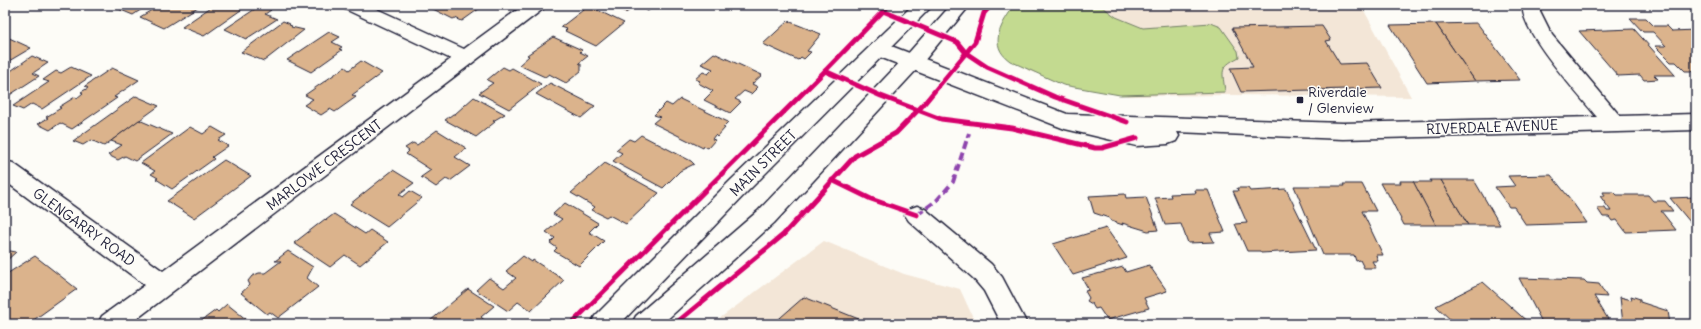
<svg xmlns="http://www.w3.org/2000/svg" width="1701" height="329" font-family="Delius,sans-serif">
<rect width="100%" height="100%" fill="#fdfcf7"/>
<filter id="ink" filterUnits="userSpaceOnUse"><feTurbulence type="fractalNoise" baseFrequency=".025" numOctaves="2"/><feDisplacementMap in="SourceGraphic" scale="8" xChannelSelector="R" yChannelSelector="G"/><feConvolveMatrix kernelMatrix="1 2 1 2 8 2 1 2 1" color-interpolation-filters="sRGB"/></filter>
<g filter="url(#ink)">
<!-- built -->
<g fill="#f3e6d7">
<polygon points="1014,5 1361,5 1411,97 1232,95 1129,96 1075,86 1029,71 1000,48 1000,29"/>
<polygon points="824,241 904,274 960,289 976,324 712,324"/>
</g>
<!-- green -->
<path fill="#c3da90" stroke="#727e66" d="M1015,5H1100L1116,17L1143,28L1211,23L1221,27L1238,51L1239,57C1218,68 1223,71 1225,92L1120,95L1063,85L1010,61C987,45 1002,22 1015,5Z"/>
<!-- building -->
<g fill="#dbb38c" stroke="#22223b">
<polygon points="109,5 148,5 133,15"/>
<polygon points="160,5 201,5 164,28 140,17"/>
<polygon points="214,5 248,5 204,36 182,27"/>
<polygon points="261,5 271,10 265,14 277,19 246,39 225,29"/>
<polygon points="425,5 481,5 483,6 462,21 455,18 453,19"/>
<polygon points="610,5 662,5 659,7 655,5 648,11 636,5 626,13"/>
<polygon points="587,7 592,9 593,8 624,23 596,46 565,31 567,29 561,27"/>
<polygon points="1630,18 1646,18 1654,26 1667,26 1672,31 1696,30 1696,71 1685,71 1676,62 1671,62 1655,46 1666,46 1653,32 1643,32"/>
<polygon points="283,21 290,24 289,25 292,26 291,27 304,30 264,61 241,52"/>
<polygon points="788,21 821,34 807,51 811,52 804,59 801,57 798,60 763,44"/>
<polygon points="1477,23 1520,80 1475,81 1436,24"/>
<polygon points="1436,24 1475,81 1427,83 1390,25"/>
<polygon points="1322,26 1331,40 1326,41 1340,64 1367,63 1382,88 1241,92 1230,68 1253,67 1232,28"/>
<polygon points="1634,29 1675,75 1654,75 1658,79 1644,80 1640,75 1618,76 1579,31"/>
<polygon points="329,32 340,37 332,42 342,47 339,49 342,50 311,72 287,60"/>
<polygon points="7,37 31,48 9,61 12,62 5,66 5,39"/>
<polygon points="553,37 582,50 580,52 588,56 579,63 581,64 581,71 566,83 549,74 545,77 519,65 529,56 527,55"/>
<polygon points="714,53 762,75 752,84 758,87 751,94 744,91 735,99 741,102 730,113 704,100 713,91 698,83 700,81 695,79 703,72 708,74 713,69 701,64"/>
<polygon points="32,56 48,63 33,73 39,76 5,98 5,75"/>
<polygon points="361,61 382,73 352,95 356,97 335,112 330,109 321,115 304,105 313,99 305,95 345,67 349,70"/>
<polygon points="71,67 91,76 42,109 32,104 23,110 13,106 49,82 43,80 56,71 61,73"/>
<polygon points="503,67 509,70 512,68 541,84 509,109 479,93 493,83 487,80"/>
<polygon points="112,68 139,80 114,97 117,98 72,129 60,123 50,130 38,124 48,118 46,117 61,108 59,107 75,97 77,98 83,93 81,92 88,88 85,86"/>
<polygon points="550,83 595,106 581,118 536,94"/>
<polygon points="136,96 159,106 104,146 91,140 83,145 73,141"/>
<polygon points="474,97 505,114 493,121 495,122 476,137 445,120 453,114 455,114"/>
<polygon points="680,99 728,122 723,127 725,128 717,137 715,135 712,139 715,140 708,148 704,146 703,148 653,123 660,117 654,115 666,103 672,106"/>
<polygon points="139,120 172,134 135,161 125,156 118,160 108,155 122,145 111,141"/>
<polygon points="190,127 203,134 212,127 226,135 218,140 228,146 212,157 214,159 172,189 156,179 158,178 151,174 155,171 141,163"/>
<polygon points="437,130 466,148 455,157 470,166 450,181 446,179 436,187 421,177 431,170 406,154 409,151 405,148 413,143 417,145"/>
<polygon points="641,135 691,161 694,164 680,171 663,188 613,161 622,153 616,150 629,139 634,141"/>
<polygon points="224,160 251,176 194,218 167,201"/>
<polygon points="605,163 659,193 626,224 609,215 606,217 592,210 595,207 571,193"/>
<polygon points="393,170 414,183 399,194 403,197 410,191 422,198 387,227 350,204"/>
<polygon points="1551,175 1571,200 1587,223 1526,225 1514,207 1509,207 1495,187 1515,186 1508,176"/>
<polygon points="1430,180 1441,180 1468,225 1436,225 1413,182 1431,182"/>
<polygon points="1441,180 1474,180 1500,225 1468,225"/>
<polygon points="1400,181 1413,181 1436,225 1404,225 1387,192 1385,192 1380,183 1401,183"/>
<polygon points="1343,184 1362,184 1376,211 1362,211 1383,255 1376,255 1378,261 1372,261 1376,268 1364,268 1360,260 1356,261 1354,255 1323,255 1294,186 1344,186"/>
<polygon points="1237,188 1248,188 1250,191 1286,189 1316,250 1261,253 1260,251 1247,251 1235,224 1247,223 1233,191 1238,191"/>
<polygon points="1195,190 1208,190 1225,232 1210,233 1214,242 1188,243 1181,224 1165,225 1155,198 1171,197 1170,194 1196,193"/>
<polygon points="1603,192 1614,192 1617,195 1648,195 1653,201 1665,201 1673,211 1661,211 1676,230 1626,232 1617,220 1612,221 1609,217 1603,217 1597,208 1605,208 1607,211 1611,211 1600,196 1605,196"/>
<polygon points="1125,194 1126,198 1146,197 1158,230 1148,231 1122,223 1123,225 1111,221 1109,218 1094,213 1089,196"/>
<polygon points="1696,197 1696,229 1670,198"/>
<polygon points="565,203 598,223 589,232 604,241 579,266 554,251 557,248 550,243 555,238 546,232 562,219 553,214"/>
<polygon points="334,214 365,234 370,230 388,242 360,265 345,255 330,267 294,243 325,219 326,220"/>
<polygon points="1106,228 1127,258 1073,275 1053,244"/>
<polygon points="5,250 16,252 5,262"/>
<polygon points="288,251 313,267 307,278 318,287 278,318 270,312 267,314 241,293 250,285 248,281 252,276 259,273 265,273 281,261 275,261"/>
<polygon points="35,256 77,289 28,324 5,324 5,275"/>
<polygon points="523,256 532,262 533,260 564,280 531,311 518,302 508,311 476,290 489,278 504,288 516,278 506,271"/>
<polygon points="1149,265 1167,291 1144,298 1149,308 1107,320 1099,308 1095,309 1092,304 1087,301 1089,298 1085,291 1089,290 1082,278 1123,267 1126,272"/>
<polygon points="1519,278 1584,280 1587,283 1599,284 1607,297 1594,296 1611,324 1543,324"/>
<polygon points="1483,282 1530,324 1455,324 1436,306"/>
<polygon points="468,289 494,306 481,317 489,324 435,324 430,321"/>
<polygon points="1631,296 1640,299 1640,302 1668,311 1670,324 1623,324 1620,297 1632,300"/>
<polygon points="804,297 871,324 773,324"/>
<polygon points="227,304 252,324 197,324 216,310 218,312"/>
</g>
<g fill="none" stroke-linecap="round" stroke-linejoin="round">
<defs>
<g id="minor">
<polygon points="343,5 368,5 464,49 524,5 545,5 543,9 130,324 98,324 102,316 145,285 5,181 5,161 13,163 163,271 451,59 345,9"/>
<path d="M1523,5H1541L1540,11L1552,35L1620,116L1696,114V130L1343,139L1177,132L1179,136L1176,141L1168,144L1137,146L1065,129L872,54L869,49L872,44L879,43L886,44L1067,114L1343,123L1597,117C1580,96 1518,29 1523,5Z"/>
<polygon points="917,206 925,209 991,264 1002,277 1027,324 1001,324 984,291 973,278 909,221 905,215 909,209"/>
</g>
<g id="major">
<polygon points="913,5 933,5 747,192 620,324 591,324 595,316 731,180"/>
<polygon points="951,5 970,5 919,67 774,223 662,324 632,324 636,316 758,211 905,57"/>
</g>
</defs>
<!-- minor casing -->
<use href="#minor" stroke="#22223b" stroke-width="3"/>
<!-- major casing -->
<use href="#major" stroke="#22223b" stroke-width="3"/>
<!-- minor -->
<use href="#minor" fill="#fdfcf7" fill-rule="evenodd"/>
<!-- major -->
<use href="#major" fill="#fdfcf7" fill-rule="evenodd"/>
<!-- quiet -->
<polyline stroke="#8e44ad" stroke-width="4" stroke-dasharray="8 4" stroke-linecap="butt" points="917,215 937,200 953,182 969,133"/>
<defs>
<g id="cycleway">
<polyline points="883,11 957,42 966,53 987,67 1055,97 1127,122"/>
<polyline points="825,71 881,96 941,119 1012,128 1095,148 1102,148 1137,138"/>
<polyline points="832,180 871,199 917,215"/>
<polyline points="571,324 825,71 889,5"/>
<polyline points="675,324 783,235 855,156 896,133 923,105 975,42 984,13 991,5"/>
</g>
</defs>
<!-- cycleway casing -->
<use href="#cycleway" stroke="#fdfcf7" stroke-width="8"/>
<!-- cycleway -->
<use href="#cycleway" stroke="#d6006c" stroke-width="5"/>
</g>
</g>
<!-- markers -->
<rect fill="#22223b" stroke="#fdfcf7" stroke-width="1.5" x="1296" y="96" width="8" height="8" rx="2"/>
<g text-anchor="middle" stroke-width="3" stroke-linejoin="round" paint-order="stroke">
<!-- poi labels -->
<g font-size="14" fill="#22223b" stroke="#fdfcf7" text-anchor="start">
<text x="1308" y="97">Riverdale<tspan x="1308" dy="16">/ Glenview</tspan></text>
</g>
<!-- street labels -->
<g font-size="14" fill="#22223b" stroke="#fdfcf7">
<text transform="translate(1492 127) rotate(-2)" y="5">RIVERDALE AVENUE</text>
<text transform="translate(763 163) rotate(-45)" y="5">MAIN STREET</text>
<text transform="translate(324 165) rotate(-37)" y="5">MARLOWE CRESCENT</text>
<text transform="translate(84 227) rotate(36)" y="5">GLENGARRY ROAD</text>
</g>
</g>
<!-- margin -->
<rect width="1701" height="329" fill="none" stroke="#fdfcf7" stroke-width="20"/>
<rect x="10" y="10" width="1681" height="309" fill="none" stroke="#22223b" stroke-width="1.5" filter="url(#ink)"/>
</svg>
